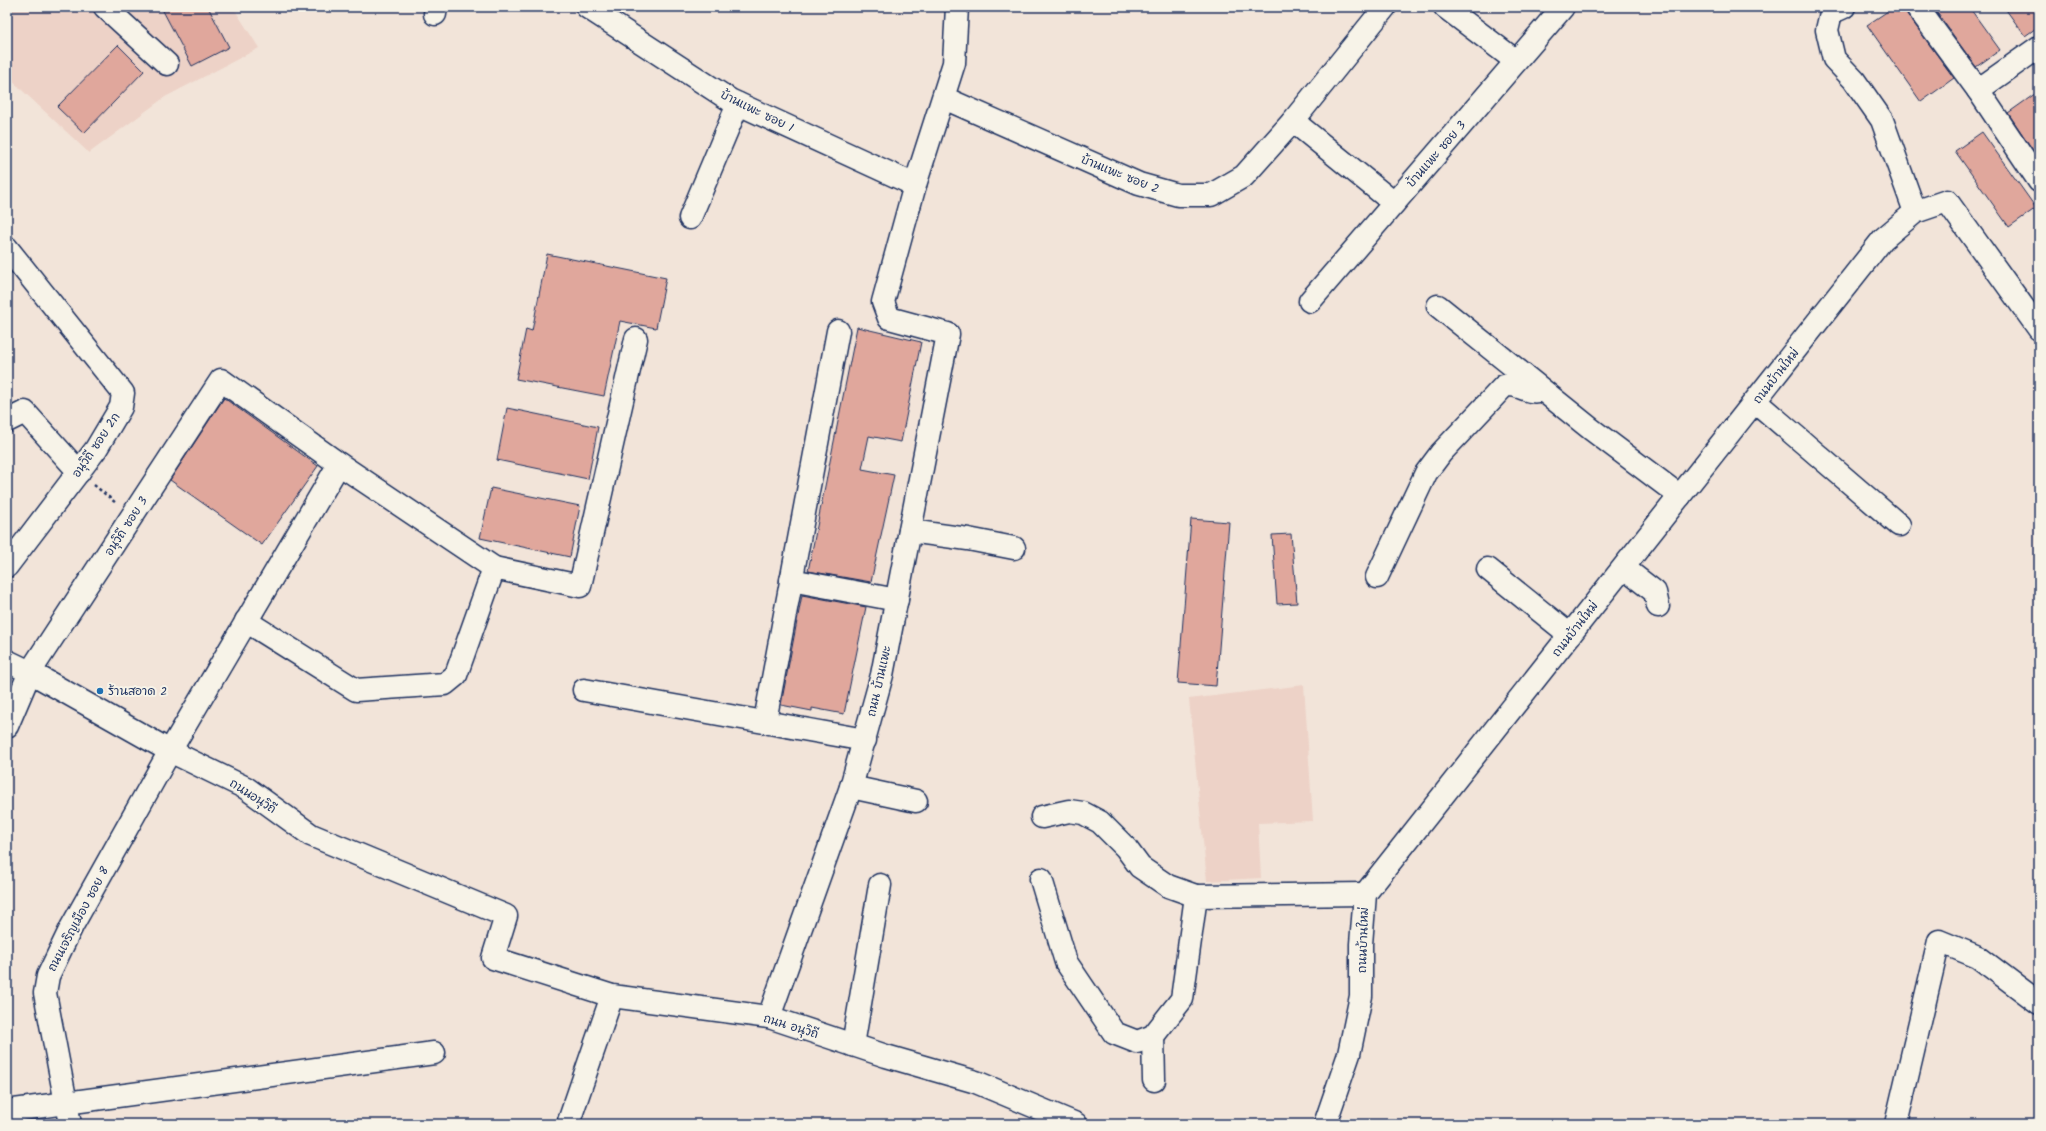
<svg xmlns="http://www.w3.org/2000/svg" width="2046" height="1131" font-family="Kalam,'Playpen Sans Thai',sans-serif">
<rect width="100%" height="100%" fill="#f2e4d9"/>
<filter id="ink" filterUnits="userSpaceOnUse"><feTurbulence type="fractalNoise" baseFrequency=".025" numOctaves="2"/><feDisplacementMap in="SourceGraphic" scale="8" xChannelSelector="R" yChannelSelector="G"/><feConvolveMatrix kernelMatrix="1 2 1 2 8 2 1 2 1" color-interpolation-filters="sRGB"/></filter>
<g filter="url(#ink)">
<!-- built -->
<g fill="#edd2c7">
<polygon points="7,7 233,7 259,48 165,97 89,153 7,76"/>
<polygon points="1304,685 1313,821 1258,823 1261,878 1207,881 1189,699"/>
</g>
<!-- building -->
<g fill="#e0a79c" stroke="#1b2f5e">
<polygon points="161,7 208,7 229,47 192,66"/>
<polygon points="1894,7 1905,7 1907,14 1954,78 1921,102 1867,25"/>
<polygon points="1933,7 1969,7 2000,50 1976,67"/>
<polygon points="2004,7 2039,7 2039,26 2025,36"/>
<polygon points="118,45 144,71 84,133 57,107"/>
<polygon points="2039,91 2039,159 2008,113"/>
<polygon points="1982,132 2036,208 2009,227 1955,151"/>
<polygon points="547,254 666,278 656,328 620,321 604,396 516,379 526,329 532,331"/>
<polygon points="857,327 921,342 901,442 869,436 862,469 894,475 871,582 808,571"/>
<polygon points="224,398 318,466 262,545 170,480"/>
<polygon points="507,408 598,427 588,479 497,460"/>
<polygon points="491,488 580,506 570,557 480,538"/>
<polygon points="1191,519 1229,522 1216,686 1178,683"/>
<polygon points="1291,534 1297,603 1277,604 1272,535"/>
<polygon points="802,595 866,607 844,714 812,708 812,711 781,705"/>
</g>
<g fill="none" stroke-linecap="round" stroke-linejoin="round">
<defs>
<g id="minor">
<polyline points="105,7 167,64"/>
<polyline points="587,7 730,100 915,185"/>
<polyline points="1445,7 1516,61"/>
<polyline points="1844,7 1831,13 1827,30 1834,59 1854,80 1882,120 1915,212"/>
<polyline points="1917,7 1978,90"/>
<polyline points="435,14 436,7"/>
<polyline points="2039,47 1978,90 2039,181"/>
<polyline points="944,98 1139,184 1178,195 1211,195 1244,176 1293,121 1385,7"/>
<polyline points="1293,121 1394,203"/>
<polyline points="690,218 738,104"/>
<polyline points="7,248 123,393 121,407 96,449 7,566"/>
<polyline points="1310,301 1563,7"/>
<polyline points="1438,306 1591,429 1680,496"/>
<polyline points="1756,402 1899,525"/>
<polyline points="7,421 25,412 79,472"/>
<polyline points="910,531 968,539 1014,548"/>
<polyline points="1624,568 1655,592 1658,606"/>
<polyline points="1488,569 1570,635"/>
<path d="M1377,577L1426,473L1441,453L1504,386C1517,381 1529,396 1541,390"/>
<polyline points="791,580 897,600"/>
<polyline points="246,621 356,690 445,684 456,675 494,568 580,586 636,339"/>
<polyline points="7,661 30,672 170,751 246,788 311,835 506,916 493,958 612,996 769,1017 886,1056 976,1082 1076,1124"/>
<polyline points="584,690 865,740"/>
<polyline points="765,721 838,331"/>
<polyline points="7,726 30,672 221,380 339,464 494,568"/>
<polyline points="851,787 916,801"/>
<polyline points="1042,817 1069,811 1083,813 1100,822 1126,848 1140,867 1168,886 1196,896"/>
<polyline points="1041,879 1066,962 1114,1033 1137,1042 1153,1036 1182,999 1196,896 1365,894"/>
<polyline points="769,1017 851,787 882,675 948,334 889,318 883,302 915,185 954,63 957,7"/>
<polyline points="1153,1036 1154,1080"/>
<polyline points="853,1045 880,885"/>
<polyline points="7,1111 434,1053"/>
<polyline points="70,1124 45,993 48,976 72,926 170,751 339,464"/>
<polyline points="568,1124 612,996"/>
<polyline points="1325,1124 1349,1054 1361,996 1361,944 1365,894 1883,239 1915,212 1947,201 2039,329"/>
<polyline points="1896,1124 1939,941 1978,957 2039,1003"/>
</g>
</defs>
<!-- minor casing -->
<use href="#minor" stroke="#1b2f5e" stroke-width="25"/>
<!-- path -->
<polyline stroke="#1b2f5e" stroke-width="2.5" stroke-dasharray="3 3" stroke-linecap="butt" points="94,485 116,503"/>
<!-- minor -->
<use href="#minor" stroke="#f7f3e8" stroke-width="22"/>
</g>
</g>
<!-- markers -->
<circle fill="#1f6fb2" stroke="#f7f3e8" stroke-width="1.5" cx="100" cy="691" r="4"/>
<g text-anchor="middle" stroke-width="4" stroke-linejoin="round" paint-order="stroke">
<!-- street labels -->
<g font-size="12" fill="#1b2f5e" stroke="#f7f3e8">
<text transform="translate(757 111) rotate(26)" y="4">บ้านแพะ ซอย 1</text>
<text transform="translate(1436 154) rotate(-49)" y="4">บ้านแพะ ซอย 3</text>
<text transform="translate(1120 174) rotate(22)" y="4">บ้านแพะ ซอย 2</text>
<text transform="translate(1776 376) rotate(-52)" y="4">ถนนบ้านใหม่</text>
<text transform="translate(96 445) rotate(-56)" y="4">อนุวิถี ซอย 2ก</text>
<text transform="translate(126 526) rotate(-57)" y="4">อนุวิถี ซอย 3</text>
<text transform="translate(1575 629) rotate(-52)" y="4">ถนนบ้านใหม่</text>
<text transform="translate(879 681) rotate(-77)" y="4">ถนน บ้านแพะ</text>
<text transform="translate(253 796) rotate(33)" y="4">ถนนอนุวิถี</text>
<text transform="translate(78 919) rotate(-62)" y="4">ถนนเจริญเมือง ซอย 8</text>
<text transform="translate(1363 940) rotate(-88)" y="4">ถนนบ้านใหม่</text>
<text transform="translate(791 1026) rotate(17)" y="4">ถนน อนุวิถี</text>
</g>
<!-- poi labels -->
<g font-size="12" fill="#1b2f5e" stroke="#f7f3e8" text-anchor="start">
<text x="108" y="695">ร้านสอาด 2</text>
</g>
</g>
<!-- margin -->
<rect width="2046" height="1131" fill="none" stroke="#f7f3e8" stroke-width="24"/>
<rect x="12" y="12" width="2022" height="1107" fill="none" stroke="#1b2f5e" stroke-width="1.5" filter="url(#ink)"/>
</svg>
